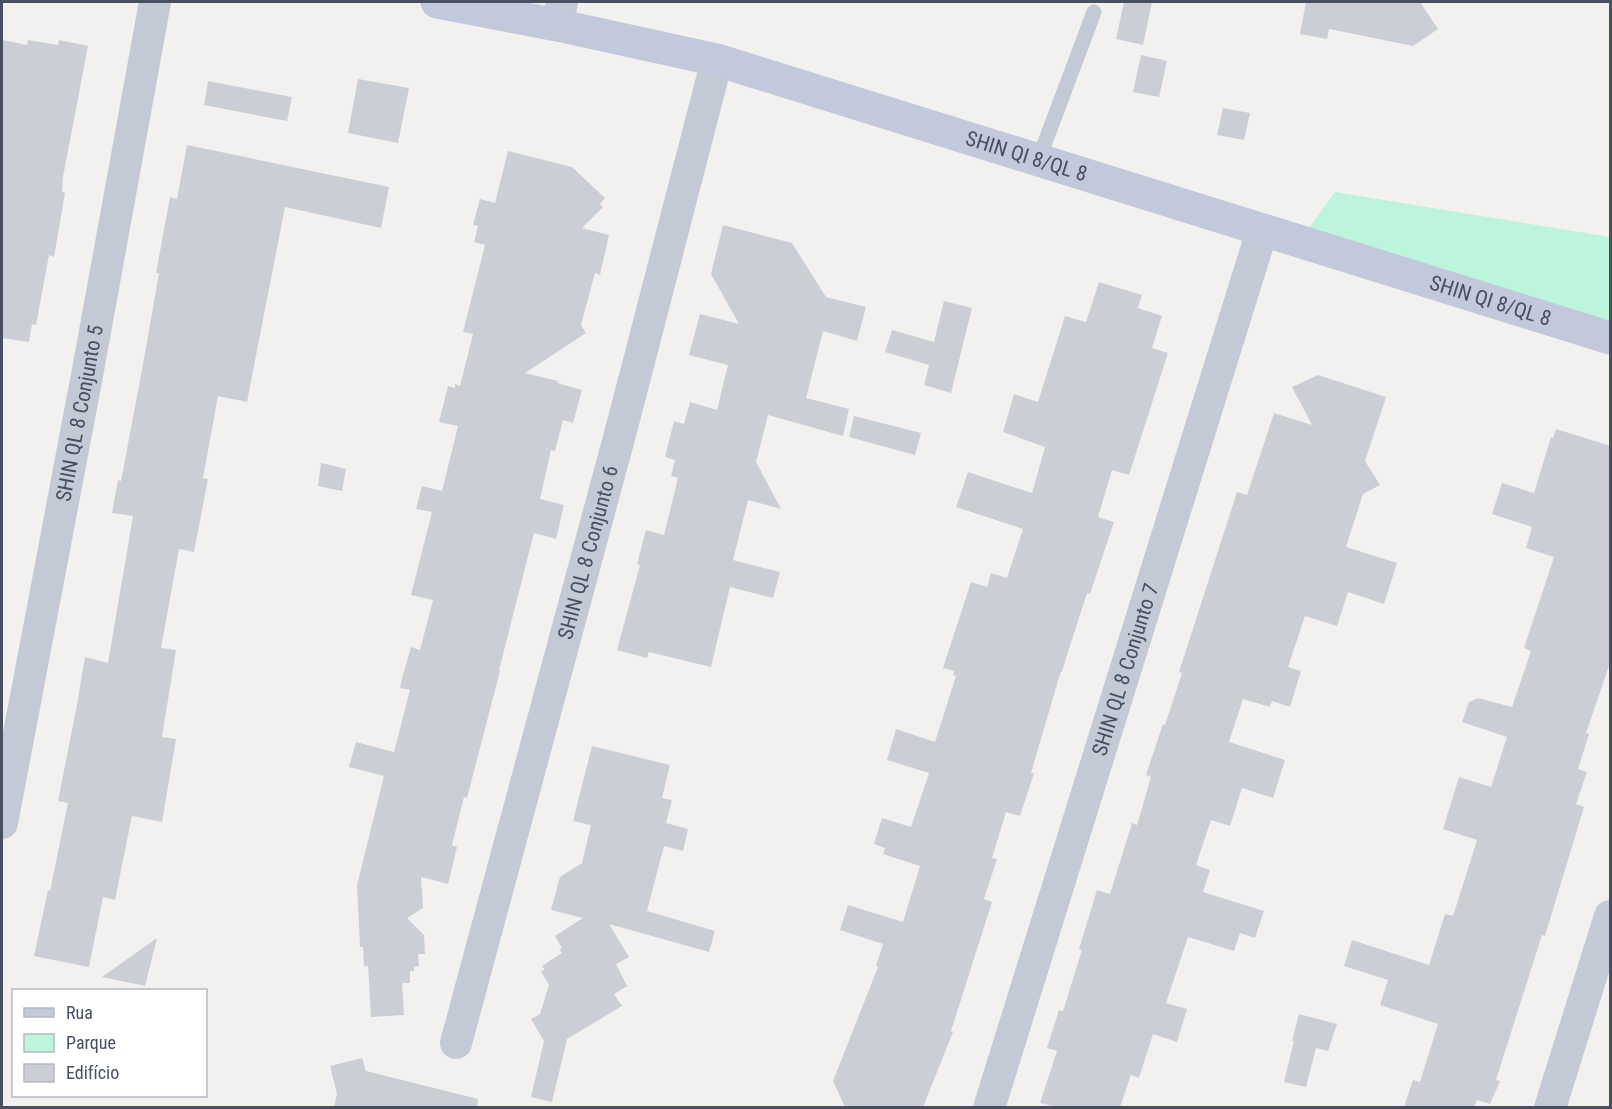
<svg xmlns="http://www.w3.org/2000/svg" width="1612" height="1109" font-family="'Roboto Condensed',sans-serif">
<rect width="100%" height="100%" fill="#f3f1f0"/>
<!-- green -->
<polygon fill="#bcf4dc" points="1335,192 1610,237 1610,323 1306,232"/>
<!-- building -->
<g fill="#ccced6">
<polygon points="1124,2 1152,2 1143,45 1116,39"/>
<polygon points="1306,2 1420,2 1438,29 1413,46 1329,29 1327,39 1300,34"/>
<polygon points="2,40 27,45 28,40 58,45 59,40 88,46 63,177 62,192 65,193 54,257 49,255 36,325 32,324 29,342 2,338"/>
<polygon points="1141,55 1167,61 1159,97 1133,92"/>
<polygon points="358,79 409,88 398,143 348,133"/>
<polygon points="208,81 292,97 287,121 204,105"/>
<polygon points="1223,108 1250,113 1244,140 1217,135"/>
<polygon points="187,145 389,187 381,228 285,207 247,402 218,396 203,478 208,479 194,552 179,549 161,648 176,650 162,737 176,739 162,822 132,816 115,900 103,897 89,967 34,956 48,890 50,891 68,803 58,801 77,705 85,657 108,663 133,516 112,513 118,480 121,481 144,359 159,273 156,273 170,197 177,199"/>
<polygon points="508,151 572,167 605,198 600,204 603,207 582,228 609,235 600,275 595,273 581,325 586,333 525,373 558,381 557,383 582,390 573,423 563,420 555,451 551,450 540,499 564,505 556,539 534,533 499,670 500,671 467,798 464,797 452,845 457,847 448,884 421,877 423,908 407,918 424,935 425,954 418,954 419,966 414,967 414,971 410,971 410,983 402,983 404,1015 371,1017 368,966 364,966 363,947 360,947 357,885 384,776 349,767 356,742 394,752 410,690 400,688 402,678 411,647 420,650 433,600 411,595 432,512 416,509 422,486 442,491 458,426 439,422 448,386 455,388 455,384 460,386 473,334 463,332 485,245 474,242 478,226 473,225 480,199 495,203"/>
<polygon points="723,225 792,243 826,297 866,307 857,341 823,331 806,398 849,409 843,436 768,415 756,462 781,509 748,500 733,560 780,572 773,598 730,587 711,667 649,652 647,658 617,650 640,565 637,564 646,530 664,535 678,478 671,476 675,460 665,457 674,421 684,424 690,402 717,410 728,365 689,355 700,314 739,324 711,274"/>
<polygon points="1099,282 1142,295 1138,308 1162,316 1152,348 1168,353 1129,475 1112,470 1098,517 1114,522 1090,594 1087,593 1062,671 1060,674 1031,773 1034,773 1020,816 1006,812 992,858 997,859 984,899 992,902 951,1031 953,1032 923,1107 845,1107 833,1081 878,967 876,966 883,944 840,930 848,905 903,922 920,866 883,854 885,848 874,844 882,818 911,827 929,773 887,760 896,729 935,742 956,676 953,675 954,671 943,668 971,582 987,587 991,573 1007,578 1023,529 956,507 968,472 1032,493 1045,447 1003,432 1014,394 1038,402 1065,316 1086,322"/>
<polygon points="944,301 972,308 951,393 924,385 929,365 885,352 892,330 934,342"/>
<polygon points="1318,375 1386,397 1365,461 1380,485 1363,494 1346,547 1397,563 1384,604 1348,592 1337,626 1305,616 1288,667 1301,671 1290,707 1272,701 1270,707 1243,699 1229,742 1285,760 1273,798 1242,788 1230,826 1211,820 1196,865 1210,870 1203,892 1264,911 1255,938 1240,933 1234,951 1188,937 1166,1003 1187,1009 1177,1042 1153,1034 1139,1078 1131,1075 1120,1107 1056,1107 1040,1103 1057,1051 1047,1048 1059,1010 1063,1011 1082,950 1079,949 1097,890 1110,894 1132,823 1137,825 1151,777 1146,775 1163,724 1165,725 1182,673 1179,672 1237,492 1247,495 1274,413 1312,425 1292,387"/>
<polygon points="854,416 921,433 915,455 849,437"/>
<polygon points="1556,429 1611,446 1611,660 1586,733 1589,734 1578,769 1587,772 1576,804 1584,807 1545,936 1542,935 1496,1080 1500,1081 1490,1104 1477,1100 1474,1107 1404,1107 1413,1080 1420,1082 1438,1024 1380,1005 1388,980 1344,966 1352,940 1429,965 1445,914 1453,916 1477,840 1443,829 1459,777 1491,787 1507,737 1462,722 1469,702 1478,698 1512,707 1531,651 1524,648 1554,557 1526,548 1532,527 1492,514 1502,483 1534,493 1551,437 1553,438"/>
<polygon points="321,463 346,469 342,491 318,486"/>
<polygon points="592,746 670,765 662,798 672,800 666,823 688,829 683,851 664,846 647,911 715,931 709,952 609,924 629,957 616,964 627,986 614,994 622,1006 567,1039 552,1102 531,1097 544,1041 531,1019 540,1014 549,985 541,971 545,970 542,966 562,953 559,949 562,948 555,936 583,918 551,910 560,877 582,863 591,825 573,821"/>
<polygon points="157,938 145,986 102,977"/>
<polygon points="1299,1014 1337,1024 1328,1051 1316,1048 1306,1087 1284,1082 1294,1041 1292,1041"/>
<polygon points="362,1058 366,1071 478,1099 477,1107 334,1107 337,1094 330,1066"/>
</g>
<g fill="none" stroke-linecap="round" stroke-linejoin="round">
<!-- lane -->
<polyline stroke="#c3cad6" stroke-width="15" points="1038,161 1094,12"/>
<!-- street -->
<g stroke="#c3cad6" stroke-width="32">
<polyline points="557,25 562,2"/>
<path id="s1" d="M2,823L88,370L155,2"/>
<path id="s2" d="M456,1043L623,423L717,60"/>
<path id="s3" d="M989,1108L1262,231"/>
<polyline points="1550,1108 1610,916"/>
</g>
<!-- secondary -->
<path stroke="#c2c9db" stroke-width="33" id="s4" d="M437,2L557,25L717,60L1610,338"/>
</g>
<g text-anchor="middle" stroke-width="6" stroke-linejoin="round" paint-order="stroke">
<!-- street labels -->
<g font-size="21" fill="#474f60" stroke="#fff">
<text dy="7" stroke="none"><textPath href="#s4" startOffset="610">SHIN QI 8/QL 8</textPath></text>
<text dy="7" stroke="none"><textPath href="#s4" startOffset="1096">SHIN QI 8/QL 8</textPath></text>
<text dy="7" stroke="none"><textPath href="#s1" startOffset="417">SHIN QL 8 Conjunto 5</textPath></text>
<text dy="7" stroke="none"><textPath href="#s2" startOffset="508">SHIN QL 8 Conjunto 6</textPath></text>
<text dy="7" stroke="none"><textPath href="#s3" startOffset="459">SHIN QL 8 Conjunto 7</textPath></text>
</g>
</g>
<!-- border -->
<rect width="1612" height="1109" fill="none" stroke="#474f60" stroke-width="6"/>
<!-- legend -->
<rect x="12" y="989" width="195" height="108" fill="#ffffff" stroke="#b5b9bf" stroke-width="1.5"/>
<rect x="24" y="1008" width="30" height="9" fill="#c2c9db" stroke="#b5b9bf" stroke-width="1.5"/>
<text x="66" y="1019" font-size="18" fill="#474f60">Rua</text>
<rect x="24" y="1034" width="30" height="18" fill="#bcf4dc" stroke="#b5b9bf" stroke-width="1.5"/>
<text x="66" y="1049" font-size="18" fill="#474f60">Parque</text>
<rect x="24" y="1064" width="30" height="18" fill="#ccced6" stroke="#b5b9bf" stroke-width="1.5"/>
<text x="66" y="1079" font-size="18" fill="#474f60">Edifício</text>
</svg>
